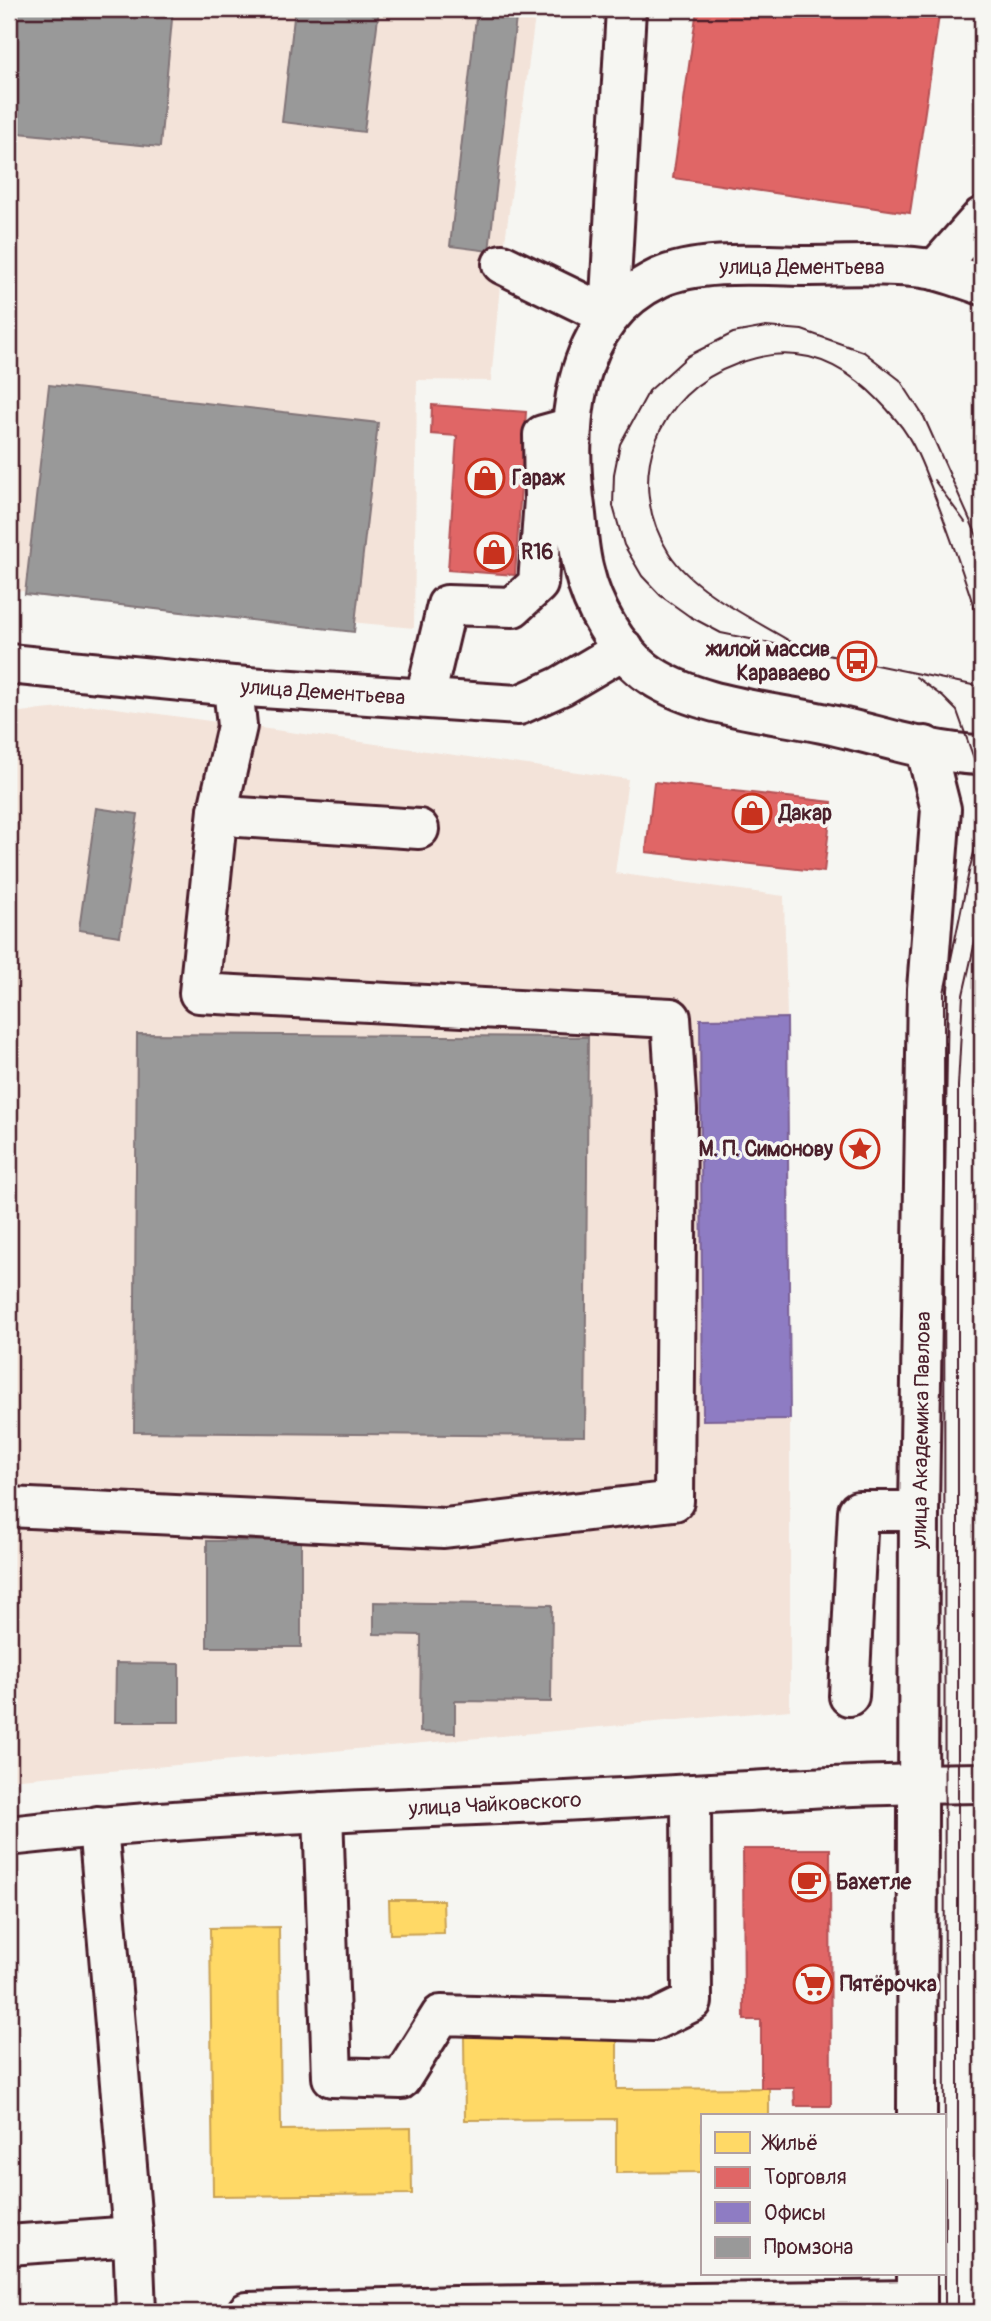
<svg xmlns="http://www.w3.org/2000/svg" width="991" height="2321" font-family="Pangolin,sans-serif">
<rect width="100%" height="100%" fill="#f6f6f2"/>
<filter id="ink" filterUnits="userSpaceOnUse"><feTurbulence type="fractalNoise" baseFrequency=".0143" numOctaves="2"/><feDisplacementMap in="SourceGraphic" scale="14" xChannelSelector="R" yChannelSelector="G"/><feConvolveMatrix kernelMatrix="1 2 1 2 8 2 1 2 1" color-interpolation-filters="sRGB"/></filter>
<g filter="url(#ink)">
<!-- built -->
<g fill="#f3e3d9">
<polygon points="9,9 536,9 502,264 491,381 417,380 414,628 9,590"/>
<polygon points="94,705 628,779 615,873 784,896 787,1018 700,1019 703,1420 790,1419 790,1710 9,1780 9,713"/>
</g>
<!-- homes -->
<g fill="#ffd966" stroke="#c9a154" stroke-width="2">
<polygon points="389,1900 443,1900 444,1933 390,1934"/>
<polygon points="279,1927 281,2130 411,2128 412,2194 213,2196 210,1928"/>
<polygon points="617,2036 617,2089 769,2088 769,2116 702,2116 702,2172 616,2173 616,2119 465,2120 464,2037"/>
</g>
<!-- shops -->
<g fill="#e06666" stroke="#b35154" stroke-width="2">
<polygon points="697,9 940,9 910,213 673,178"/>
<polygon points="432,405 526,412 515,575 448,570 457,436 431,434"/>
<polygon points="654,782 832,802 824,872 646,852"/>
<polygon points="743,1849 830,1849 831,2106 795,2106 794,2088 761,2088 761,2020 744,2020"/>
</g>
<!-- offices -->
<polygon fill="#8e7cc3" stroke="#7a6095" stroke-width="2" points="787,1018 790,1419 703,1420 700,1019"/>
<!-- industry -->
<g fill="#999" stroke="#817478" stroke-width="2">
<polygon points="9,9 173,9 160,147 9,132"/>
<polygon points="295,9 379,9 364,132 282,122"/>
<polygon points="477,9 517,9 489,251 450,246"/>
<polygon points="49,385 378,423 354,632 25,594"/>
<polygon points="96,808 138,814 120,936 79,930"/>
<polygon points="9,864 15,865 9,934"/>
<polygon points="137,1034 588,1037 585,1436 134,1432"/>
<rect x="207" y="1541" width="94" height="106"/>
<polygon points="374,1602 552,1605 551,1702 455,1701 455,1733 420,1732 421,1635 374,1634"/>
<polygon points="116,1663 179,1664 179,1722 115,1722"/>
</g>
<g fill="none" stroke-linecap="round" stroke-linejoin="round">
<defs>
<g id="minor">
<polyline points="502,264 609,316 626,9"/>
<polyline points="935,270 982,217"/>
<polyline points="9,664 233,686 519,705 561,686 624,649"/>
<polyline points="425,698 447,605 513,607 538,584 544,499 543,435 572,427"/>
<polyline points="218,810 239,817 419,829"/>
<polyline points="9,1507 444,1528 674,1501 677,1110 671,1018 199,993 218,810 237,726 233,686"/>
<polyline points="849,1696 858,1511 919,1511"/>
<polyline points="323,1812 332,2077 401,2079 441,2015 653,2021 692,2002 691,1795"/>
<polyline points="98,1826 133,2236 136,2312"/>
<path d="M9,1836C186,1816 365,1810 543,1802C689,1795 836,1784 982,1783"/>
<polyline points="9,2245 133,2236"/>
<polyline points="247,2312 456,2306"/>
<polyline points="456,2312 456,2306 917,2300"/>
</g>
<g id="major">
<path d="M982,285C963,279 943,270 923,268C885,263 842,266 804,266C761,265 698,260 659,278C569,321 564,429 576,515C578,534 579,553 584,571C592,606 616,649 645,671C692,706 765,711 822,723C874,733 928,754 982,755"/>
<polyline points="917,2116 919,1511 927,989 941,809 925,746"/>
<polyline points="917,2312 917,2274"/>
</g>
</defs>
<!-- minor casing -->
<use href="#minor" stroke="#4a1f2b" stroke-width="44"/>
<!-- major casing -->
<use href="#major" stroke="#4a1f2b" stroke-width="44"/>
<!-- minor -->
<use href="#minor" stroke="#f6f6f2" stroke-width="38"/>
<!-- major -->
<use href="#major" stroke="#f6f6f2" stroke-width="38"/>
<!-- tram -->
<g stroke="#4a1f2b" stroke-width="2">
<polyline points="934,480 965,522"/>
<polyline points="982,547 924,417 900,380 864,352 802,330 766,327 733,333 688,356 649,391 620,444 614,474 613,506 624,545 642,576 661,596 689,616 721,633 982,687"/>
<path d="M793,643C754,619 694,592 669,553C623,480 656,393 737,364C761,355 783,351 809,357C846,366 874,393 897,421C914,441 924,468 933,492C952,538 967,585 982,632"/>
<polyline points="916,677 943,697 957,711 977,767 977,811 975,832"/>
<polyline points="945,2312 944,993 970,867 982,824"/>
<polyline points="958,2312 958,1086 963,995 982,911"/>
</g>
</g>
</g>
<!-- icons -->
<defs>
<symbol id="shop-ring" viewBox="-11 -11 22 22"><circle r="9.5" fill="#f6f6f2" stroke="#c8321e" stroke-width="1.5"/><path d="M-5-2.5h2.3a2.7 3.5 0 0 1 5.4 0H5L5.5 6h-11ZM-1.5-2.5h3a1.5 2.3 0 0 0-3 0Z" fill="#c8321e"/></symbol>
<symbol id="bus-ring" viewBox="-11 -11 22 22"><circle r="9.5" fill="#f6f6f2" stroke="#c8321e" stroke-width="1.5"/><path d="M-5-6H5V4H4V6H2V4H-2V6H-4V4H-5ZM-3.5-4V0h7V-4ZM-3.5 1.2v1.5H-2V1.2ZM2 1.2v1.5H3.5V1.2Z" fill="#c8321e"/></symbol>
<symbol id="sight-ring" viewBox="-11 -11 22 22"><circle r="9.5" fill="#f6f6f2" stroke="#c8321e" stroke-width="1.5"/><path d="M0-6L1.8-2.2L6-1.7L2.9 1.2L3.7 5.4L0 3.3L-3.7 5.4L-2.9 1.2L-6-1.7L-1.8-2.2Z" fill="#c8321e"/></symbol>
<symbol id="cafe-ring" viewBox="-11 -11 22 22"><circle r="9.5" fill="#f6f6f2" stroke="#c8321e" stroke-width="1.5"/><path d="M-5.5-4.5H6V0H3Q3 3.5 0 3.5H-2.5Q-5.5 3.5-5.5 0ZM3-3.2v2h1.7v-2ZM-6 4.5H4V6H-6Z" fill="#c8321e"/></symbol>
<symbol id="supermarket-ring" viewBox="-11 -11 22 22"><circle r="9.5" fill="#f6f6f2" stroke="#c8321e" stroke-width="1.5"/><path d="M-6-5.5h2.5l.6 2H6L4.5 2H-2.5L-4.4-4H-6ZM-1.5 3.2a1.3 1.3 0 1 0 .1 0ZM3 3.2a1.3 1.3 0 1 0 .1 0Z" fill="#c8321e"/></symbol>
</defs>
<g fill-rule="evenodd">
<use href="#shop-ring" x="463" y="456" width="44" height="44"/>
<use href="#shop-ring" x="472" y="530" width="44" height="44"/>
<use href="#bus-ring" x="835" y="639" width="44" height="44"/>
<use href="#shop-ring" x="730" y="791" width="44" height="44"/>
<use href="#sight-ring" x="838" y="1127" width="44" height="44"/>
<use href="#cafe-ring" x="787" y="1860" width="44" height="44"/>
<use href="#supermarket-ring" x="791" y="1962" width="44" height="44"/>
</g>
<g text-anchor="middle" stroke-width="7" stroke-linejoin="round" paint-order="stroke">
<!-- street labels -->
<g font-size="21" fill="#4a1f2b" stroke="#f6f6f2">
<text x="802" y="274">улица Дементьева</text>
<text transform="translate(323 692) rotate(4)" y="7">улица Дементьева</text>
<text transform="translate(921 1430) rotate(-89)" y="7">улица Академика Павлова</text>
<text transform="translate(495 1804) rotate(-3)" y="7">улица Чайковского</text>
</g>
<!-- poi labels -->
<g font-size="21" font-weight="bold" fill="#4a1f2b" stroke="#f6f6f2" text-anchor="start">
<text x="512" y="485">Гараж</text>
<text x="521" y="559">R16</text>
<text x="830" y="656" text-anchor="end">жилой массив<tspan x="830" dy="24">Караваево</tspan></text>
<text x="779" y="820">Дакар</text>
<text x="833" y="1156" text-anchor="end">М. П. Симонову</text>
<text x="836" y="1889">Бахетле</text>
<text x="840" y="1991">Пятёрочка</text>
</g>
</g>
<!-- margin -->
<rect width="991" height="2321" fill="none" stroke="#f6f6f2" stroke-width="35"/>
<rect x="18" y="18" width="956" height="2286" fill="none" stroke="#4a1f2b" stroke-width="2.5" filter="url(#ink)"/>
<!-- legend -->
<rect x="701" y="2114" width="245" height="161" fill="#f6f6f2" stroke="#b1a0a2" stroke-width="2"/>
<rect x="715" y="2132" width="35" height="21" fill="#ffd966" stroke="#b1a0a2" stroke-width="2"/>
<text x="764" y="2150" font-size="21" fill="#4a1f2b">Жильё</text>
<rect x="715" y="2167" width="35" height="21" fill="#e06666" stroke="#b1a0a2" stroke-width="2"/>
<text x="764" y="2184" font-size="21" fill="#4a1f2b">Торговля</text>
<rect x="715" y="2202" width="35" height="21" fill="#8e7cc3" stroke="#b1a0a2" stroke-width="2"/>
<text x="764" y="2220" font-size="21" fill="#4a1f2b">Офисы</text>
<rect x="715" y="2237" width="35" height="21" fill="#999999" stroke="#b1a0a2" stroke-width="2"/>
<text x="764" y="2254" font-size="21" fill="#4a1f2b">Промзона</text>
</svg>
